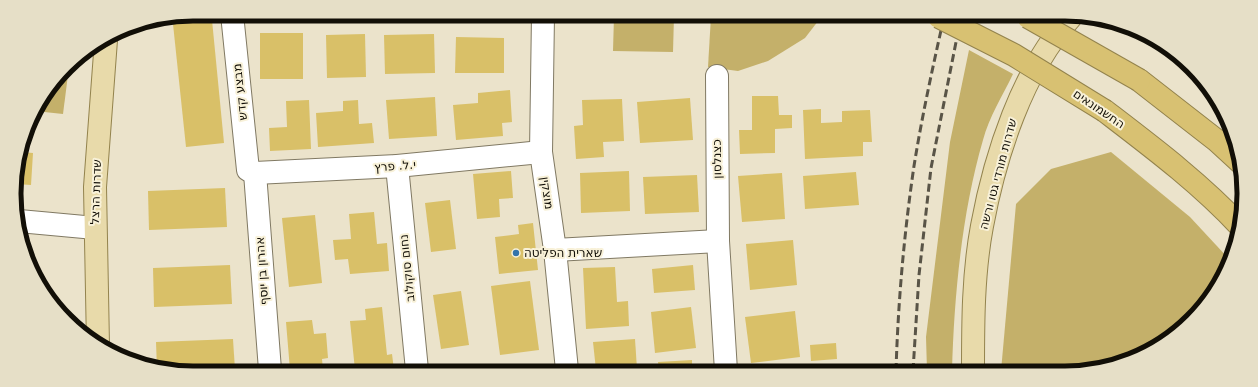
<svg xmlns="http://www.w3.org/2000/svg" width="1258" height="387" font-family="'DejaVu Sans','Noto Sans Hebrew',sans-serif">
<rect width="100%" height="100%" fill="#ebe3cb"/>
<!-- green -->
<g fill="#c4b06a">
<polygon points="614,16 674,16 673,52 613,51"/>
<polygon points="711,16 822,16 805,38 768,61 738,71 708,67"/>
<path d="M969,50L1013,74C1003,95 989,117 983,140C962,212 954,296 952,371H927L926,337L950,142Z"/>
<polygon points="69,67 63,114 35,111"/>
<polygon points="1111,152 1190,217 1229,259 1220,283 1183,328 1133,359 1088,371 1001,371 1016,204 1051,169"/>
</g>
<!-- building -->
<g fill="#d9c068">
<polygon points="212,20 224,143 186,147 173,24"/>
<rect x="260" y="33" width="43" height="46"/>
<polygon points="365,34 366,77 327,78 326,35"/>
<polygon points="434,34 435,73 385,74 384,35"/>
<polygon points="456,37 504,38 504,73 455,73"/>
<polygon points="510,90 512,122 502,123 503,136 456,140 453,105 478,103 478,93"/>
<polygon points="752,96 778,96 779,115 792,115 792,128 775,129 775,153 740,154 739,130 752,130"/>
<polygon points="435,97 437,136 389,139 386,100"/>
<polygon points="690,98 693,140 640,143 637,102"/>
<polygon points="622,99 624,141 603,142 604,157 576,159 574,126 583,125 582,100"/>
<polygon points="309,100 311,149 270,151 269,128 287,127 286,101"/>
<polygon points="358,100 359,124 372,123 374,143 318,147 316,113 343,111 343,101"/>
<polygon points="821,109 821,123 842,122 842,111 870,110 872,142 863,142 863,156 805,159 803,110"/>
<polygon points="21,152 33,153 31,185 16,184 16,170"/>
<polygon points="511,171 513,198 499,199 500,217 477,219 473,174"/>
<polygon points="629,171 630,211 581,213 580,173"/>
<polygon points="856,172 859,205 805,209 803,176"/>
<polygon points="782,173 785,219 742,222 738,176"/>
<polygon points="697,175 699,212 645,214 643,177"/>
<polygon points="225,188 227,227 149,230 148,191"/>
<polygon points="450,200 456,249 431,252 425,203"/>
<polygon points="374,212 377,244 387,243 389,271 350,274 348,259 335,260 333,240 351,239 349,214"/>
<polygon points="315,215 322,283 289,287 282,218"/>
<polygon points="533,223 538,270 499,274 495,237 519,234 518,225"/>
<polygon points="793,240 797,285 750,290 746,244"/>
<polygon points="230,265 232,304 154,307 153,268"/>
<polygon points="693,265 695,290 654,293 652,269"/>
<polygon points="615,267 617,302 628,301 629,326 586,329 583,268"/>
<polygon points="530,281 539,350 500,355 491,286"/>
<polygon points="461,291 469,345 441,349 433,295"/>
<polygon points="382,307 387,355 392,354 394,370 355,370 350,321 366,320 365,309"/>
<polygon points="691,307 696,348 655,353 651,312"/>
<polygon points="795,311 800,357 751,363 745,317"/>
<polygon points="312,320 314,334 326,333 328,358 322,359 323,370 290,370 286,322"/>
<polygon points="233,339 235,370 157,369 156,342"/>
<polygon points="635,339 637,369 596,370 593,342"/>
<polygon points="836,343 837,359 811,361 810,345"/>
<polygon points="692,360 692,371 659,371 658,362"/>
<polygon points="539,365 540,370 502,370 502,369"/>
<polygon points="805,367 806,371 772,371 772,370"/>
</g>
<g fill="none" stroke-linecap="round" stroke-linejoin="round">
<defs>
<g id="minor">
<polyline points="232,14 248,170 255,173 397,166 541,152"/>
<polyline points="543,15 541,152 555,250 567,370"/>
<polyline points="717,76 718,241 726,371"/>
<polyline points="397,166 417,370"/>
<polyline points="255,173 270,370"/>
<polyline points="19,221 95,228"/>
<polyline points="555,250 718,241"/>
</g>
<g id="major">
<polyline points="98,345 95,187 106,40"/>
<path d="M973,371C973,323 973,274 982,226C995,156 1022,71 1071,17"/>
</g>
<g id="highway">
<polyline points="1139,80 1216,140 1241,163"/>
<path d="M1105,111C1152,147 1200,183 1241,227"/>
</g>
</defs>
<!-- minor casing -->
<use href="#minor" stroke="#807963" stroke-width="24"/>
<!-- major casing -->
<use href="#major" stroke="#93834d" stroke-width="24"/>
<!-- highway casing -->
<use href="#highway" stroke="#93834d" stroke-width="24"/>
<!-- minor -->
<use href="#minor" stroke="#fff" stroke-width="22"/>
<!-- major -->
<use href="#major" stroke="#e8daaa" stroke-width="22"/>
<!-- highway -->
<use href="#highway" stroke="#d8c172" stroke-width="22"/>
<!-- rail -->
<g stroke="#595447" stroke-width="3" stroke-dasharray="8 4" stroke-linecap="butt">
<path d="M896,371C898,303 904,234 914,166C922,116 933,66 944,17"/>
<polyline points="913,371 919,275 931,168 961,17"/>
</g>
<defs>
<g id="highway-bridge">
<polyline points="939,17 1014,55 1105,111"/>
<polyline points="1028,17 1139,80"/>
</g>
</defs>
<!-- highway-bridge casing -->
<use href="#highway-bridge" stroke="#93834d" stroke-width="24" stroke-linecap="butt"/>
<!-- highway-bridge -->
<use href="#highway-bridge" stroke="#d8c172" stroke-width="22"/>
</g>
<!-- markers -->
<circle fill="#3374aa" stroke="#f8f1d8" stroke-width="1.5" cx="516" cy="253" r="4"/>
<g text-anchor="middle" stroke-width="4" stroke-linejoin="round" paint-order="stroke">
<!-- street labels -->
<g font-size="12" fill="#120f07" stroke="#f8f1d8">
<text transform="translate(240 92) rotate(-96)" y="4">מבצע קדש</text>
<text transform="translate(1099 109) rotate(34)" y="4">החשמונאים</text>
<text transform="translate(717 159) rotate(-91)" y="4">כצנלסון</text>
<text transform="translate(395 166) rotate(-4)" y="4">י.ל. פרץ</text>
<text transform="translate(998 174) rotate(-75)" y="4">שדרות מורדי גטו ורשה</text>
<text transform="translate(96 192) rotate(-88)" y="4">שדרות הרצל</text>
<text transform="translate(547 193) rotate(82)" y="4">מוצקין</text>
<text transform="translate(407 268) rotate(-96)" y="4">נחום סוקולוב</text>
<text transform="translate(262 271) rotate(-94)" y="4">אהרון בן יוסף</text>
</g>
<!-- poi labels -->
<g font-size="12" fill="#120f07" stroke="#f8f1d8" text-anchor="start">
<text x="524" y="257">שארית הפליטה</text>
</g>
</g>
<!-- crop -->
<path d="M0 0H1258V387H0ZM193 21H1065A172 172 0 0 1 1237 193V194A172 172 0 0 1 1065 366H193A172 172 0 0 1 21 194V193A172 172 0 0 1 193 21Z" fill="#e6dfc7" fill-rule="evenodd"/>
<path fill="none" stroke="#120f07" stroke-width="5" d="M193 21H1065A172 172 0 0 1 1237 193V194A172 172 0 0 1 1065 366H193A172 172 0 0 1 21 194V193A172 172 0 0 1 193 21Z"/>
</svg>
